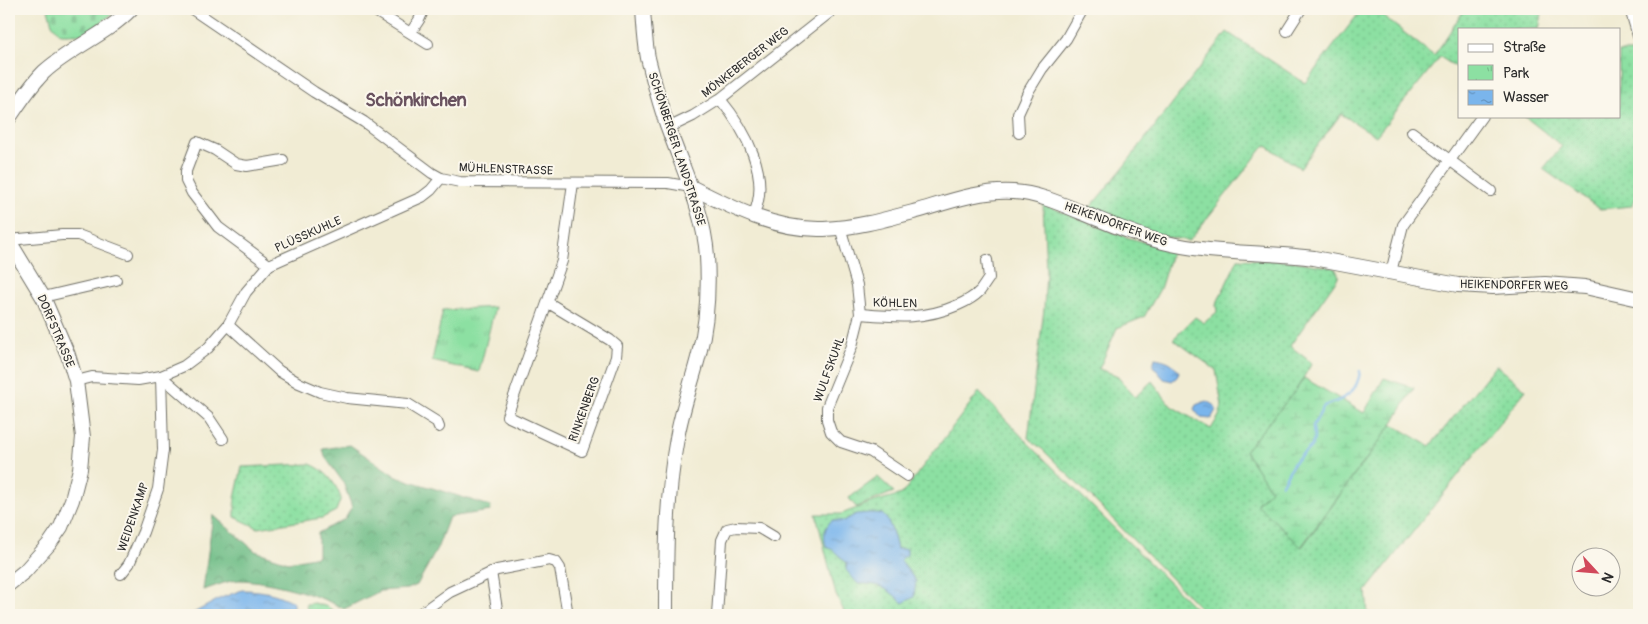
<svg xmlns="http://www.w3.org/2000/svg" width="1648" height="624" font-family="Pangolin,sans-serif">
<defs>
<pattern id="grass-dots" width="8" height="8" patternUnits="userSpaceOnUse" patternTransform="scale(1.25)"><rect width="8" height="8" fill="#8ce0a2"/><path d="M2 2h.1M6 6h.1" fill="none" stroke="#79c08c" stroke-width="1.8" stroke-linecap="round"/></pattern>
<pattern id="forest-crowns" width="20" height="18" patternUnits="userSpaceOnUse" patternTransform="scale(1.25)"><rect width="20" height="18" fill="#71be88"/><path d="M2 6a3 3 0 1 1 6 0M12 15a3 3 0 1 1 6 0" fill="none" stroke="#5d9b6f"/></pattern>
<pattern id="wetland-marsh" width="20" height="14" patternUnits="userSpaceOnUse" patternTransform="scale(1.25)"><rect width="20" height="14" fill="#8ce0a2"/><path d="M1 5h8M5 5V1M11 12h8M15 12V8" fill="none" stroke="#79c08c"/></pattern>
<pattern id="cemetery-stones" width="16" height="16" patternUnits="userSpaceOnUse" patternTransform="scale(1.25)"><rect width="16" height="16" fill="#8ce0a2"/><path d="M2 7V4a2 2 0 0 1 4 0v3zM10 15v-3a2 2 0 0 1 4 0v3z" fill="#79c08c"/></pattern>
<pattern id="park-tufts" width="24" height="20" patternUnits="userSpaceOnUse" patternTransform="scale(1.25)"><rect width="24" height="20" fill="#8ce0a2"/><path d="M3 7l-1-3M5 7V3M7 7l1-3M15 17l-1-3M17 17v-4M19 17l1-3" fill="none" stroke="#79c08c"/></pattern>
<pattern id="water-ripples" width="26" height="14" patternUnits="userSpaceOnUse" patternTransform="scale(1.25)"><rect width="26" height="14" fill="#7ab5ec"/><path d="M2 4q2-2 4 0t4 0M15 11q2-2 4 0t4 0" fill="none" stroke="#6493bf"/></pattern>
</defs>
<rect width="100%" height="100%" fill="#fbf7ec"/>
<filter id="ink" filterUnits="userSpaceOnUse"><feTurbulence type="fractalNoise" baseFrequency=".02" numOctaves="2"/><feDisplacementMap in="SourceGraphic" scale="10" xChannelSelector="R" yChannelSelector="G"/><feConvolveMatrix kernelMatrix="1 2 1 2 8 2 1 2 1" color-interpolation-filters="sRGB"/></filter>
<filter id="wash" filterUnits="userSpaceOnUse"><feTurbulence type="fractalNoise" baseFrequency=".0096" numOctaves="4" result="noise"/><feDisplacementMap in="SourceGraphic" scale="20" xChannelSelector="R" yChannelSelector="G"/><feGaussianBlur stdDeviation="1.12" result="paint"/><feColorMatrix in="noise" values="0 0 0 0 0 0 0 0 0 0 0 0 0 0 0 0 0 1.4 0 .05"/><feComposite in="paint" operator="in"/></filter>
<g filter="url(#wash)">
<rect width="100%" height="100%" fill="#f1ecd4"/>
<!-- grass -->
<g fill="url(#grass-dots)" stroke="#5c8666" fill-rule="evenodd">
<polygon points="1362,9 1374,9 1434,56 1464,10 1543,9 1539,29 1459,29 1459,69 1440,57 1376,136 1341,114 1300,168 1265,145 1189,241 1163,236 1088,210 1122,169 1227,32 1305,83"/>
<polygon points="1619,52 1639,52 1639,194 1631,206 1600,209 1543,169 1562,146 1524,116 1619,116"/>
<polygon points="1043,204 1126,237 1172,250 1160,289 1144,317 1117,328 1099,369 1116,375 1135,397 1152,381 1171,406 1211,429 1219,416 1222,406 1216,370 1173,339 1195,317 1204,323 1217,312 1216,305 1238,259 1291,261 1335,268 1339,276 1290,346 1312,363 1296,390 1245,451 1271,490 1257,503 1302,547 1392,424 1430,446 1496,365 1526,390 1366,591 1368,615 1207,615 1098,504 1042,449 1028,438 1044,309 1046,271"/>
<path d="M979,392L1028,443L1202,615H846L836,595L816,514H841L873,502L902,494ZM856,514L893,534L900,560L916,581L903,603C887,588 880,583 858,584L847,563L833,550L844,521Z"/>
<path d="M310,464C326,470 335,482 341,498L336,511L322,518L258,528L235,517V498L242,467Z"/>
</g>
<!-- forest -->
<path fill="url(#forest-crowns)" stroke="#4e745a" d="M350,445L397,477L490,506L491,511L449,517L437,549L417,585L408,589L380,591L344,609C318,594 270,581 240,580C228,580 214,587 203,590L213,515L255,551L288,562L318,556V533L345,519L352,507L343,482L325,457L323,449Z"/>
<!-- wetland -->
<polygon fill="url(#wetland-marsh)" stroke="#5c8666" points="1304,378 1364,413 1384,378 1414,388 1392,424 1301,547 1257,504 1271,490 1245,451 1296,390"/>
<!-- cemetery -->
<polygon fill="url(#cemetery-stones)" stroke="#5c8666" points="48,9 119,9 86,34 60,34 52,24"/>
<!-- park -->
<g fill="url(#park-tufts)" stroke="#5c8666">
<polygon points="495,307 479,372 432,361 443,310"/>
<polygon points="878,477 894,492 856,507 849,498"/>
<polygon points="314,603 328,607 338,615 308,615 306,604"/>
</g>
<!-- water -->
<g fill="url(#water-ripples)" stroke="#52708c">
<path d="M1155,358C1166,360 1173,362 1179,372L1177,377L1172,381L1164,379L1153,366Z"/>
<polygon points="1206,401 1215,406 1216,410 1211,419 1201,418 1194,409 1196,405"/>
<path d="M869,513C873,513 878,513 882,514C890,519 895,540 897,549H907V555L900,560L916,581L914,597L903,603C887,588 880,583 858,584L846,570L847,563L833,550L826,547C823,535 824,528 832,520L844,521L856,514Z"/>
<path d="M242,590C261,590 276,593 293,602V615H190L221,598Z"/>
</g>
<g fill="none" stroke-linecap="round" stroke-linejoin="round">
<!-- stream -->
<path stroke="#7ab5ec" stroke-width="2.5" d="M1282,484L1294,462L1312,446L1314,438L1313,426L1324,406C1343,400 1358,393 1360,371"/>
</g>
</g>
<g filter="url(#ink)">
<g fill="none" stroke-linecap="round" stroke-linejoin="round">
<defs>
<g id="street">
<polyline points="192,9 314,92 364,122 432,173 441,178 460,182 668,183 691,187"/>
<polyline points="372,9 428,44"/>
<polyline points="1630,9 1638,36"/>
<polyline points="1287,31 1301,9"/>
<polyline points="411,32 419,20 424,9"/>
<path d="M720,99C745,129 772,177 753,216"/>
<polyline points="668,128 693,116 720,99 834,9"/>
<polyline points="1412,132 1491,191"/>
<polyline points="1019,133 1018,114 1028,92 1042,69 1066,39 1083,9"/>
<polyline points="840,227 857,285 860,314 852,346 827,407 827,420 831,432 841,442 871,452 907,476"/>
<polyline points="9,240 62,235 78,235 128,254"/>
<polyline points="269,265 218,227 192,193 186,181 186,171 197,142 215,150 236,164 247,166 283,160"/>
<polyline points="1391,272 1403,225 1482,116"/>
<polyline points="43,297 116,280"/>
<polyline points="547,302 610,340 617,346 616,357 582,451 507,416 562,261 573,183"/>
<path d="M860,314C896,317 924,320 958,305C965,302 974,297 980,291C983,287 986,282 989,278L987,260"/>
<polyline points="228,325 279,371 299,383 320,392 347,398 408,404 437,422 439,427"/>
<polyline points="161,376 209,418 223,439"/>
<polyline points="76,381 92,377 138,380 161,376 184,366 208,348 228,325 246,292 269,265 422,197 431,190 441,178"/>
<polyline points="491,572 498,615"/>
<polyline points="121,574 129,564 143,532 158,489 163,450 161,376"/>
<polyline points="418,615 450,592 497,570 549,560 556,562 560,568 568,615"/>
<polyline points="717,615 722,540 727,529 736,527 759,528 774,537"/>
</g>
<g id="secondary">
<path d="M643,9C644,25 645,42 648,58C654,82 660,107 669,130C684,172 704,212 707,256C709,289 707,323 699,354C692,382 682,409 677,438C666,497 666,556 666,615"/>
<path d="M9,118C20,102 30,86 44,72C70,48 106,35 131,9"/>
<path d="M691,187C732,208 777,231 824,229C855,228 887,219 917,211C948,202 980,190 1013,192C1035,193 1057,202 1078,211C1106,222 1134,235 1163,242C1213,255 1264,251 1314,258L1458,285L1493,287L1545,284L1585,287L1639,299"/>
<polyline points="9,241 43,297 68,355 76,381 83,437 80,469 72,500 61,527 50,543 25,571 9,584"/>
</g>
</defs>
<!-- street casing -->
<use href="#street" stroke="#706f66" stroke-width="12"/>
<!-- secondary casing -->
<use href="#secondary" stroke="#706f66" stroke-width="16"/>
<!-- street -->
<use href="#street" stroke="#fff" stroke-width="10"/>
<!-- secondary -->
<use href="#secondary" stroke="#fff" stroke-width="14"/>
</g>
</g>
<g text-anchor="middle" stroke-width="4" stroke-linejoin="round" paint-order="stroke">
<!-- street labels -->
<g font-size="12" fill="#2b2b2b" stroke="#fbf7ec">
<text transform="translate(745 62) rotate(-38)" y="4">MÖNKEBERGER WEG</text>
<text transform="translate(677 149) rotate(72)" y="4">SCHÖNBERGER LANDSTRASSE</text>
<text transform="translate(506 169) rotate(2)" y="4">MÜHLENSTRASSE</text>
<text transform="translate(1116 224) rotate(20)" y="4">HEIKENDORFER WEG</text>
<text transform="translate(308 234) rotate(-24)" y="4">PLÜSSKUHLE</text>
<text transform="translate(1514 285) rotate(1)" y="4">HEIKENDORFER WEG</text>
<text transform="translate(895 303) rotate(1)" y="4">KÖHLEN</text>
<text transform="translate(56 331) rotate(67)" y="4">DORFSTRASSE</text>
<text transform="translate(829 369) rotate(-70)" y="4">WULFSKUHL</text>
<text transform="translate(584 409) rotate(-70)" y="4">RINKENBERG</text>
<text transform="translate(133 517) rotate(-71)" y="4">WEIDENKAMP</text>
</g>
<!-- district labels -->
<g font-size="18" font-weight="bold" fill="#69525f" stroke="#fbf7ec">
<text x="416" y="106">Schönkirchen</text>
</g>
</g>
<!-- margin -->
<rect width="1648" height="624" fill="none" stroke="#fbf7ec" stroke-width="30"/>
<!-- legend -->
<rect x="1458" y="28" width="162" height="90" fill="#fbf7ec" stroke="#a8a59f"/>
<rect x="1468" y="44" width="25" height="8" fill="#ffffff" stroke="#a8a59f"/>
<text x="1503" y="52" font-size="15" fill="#2b2b2b">Straße</text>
<rect x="1468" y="65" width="25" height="15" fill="url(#park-tufts)" stroke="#a8a59f"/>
<text x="1503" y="78" font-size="15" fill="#2b2b2b">Park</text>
<rect x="1468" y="90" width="25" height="15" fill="url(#water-ripples)" stroke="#a8a59f"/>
<text x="1503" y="102" font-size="15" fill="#2b2b2b">Wasser</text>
<!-- north arrow -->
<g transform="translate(1596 572) rotate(116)"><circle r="24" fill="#fbf7ec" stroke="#a8a59f"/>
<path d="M0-4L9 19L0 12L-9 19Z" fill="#d1495b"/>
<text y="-8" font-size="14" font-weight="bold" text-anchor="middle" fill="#2b2b2b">N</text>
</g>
</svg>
